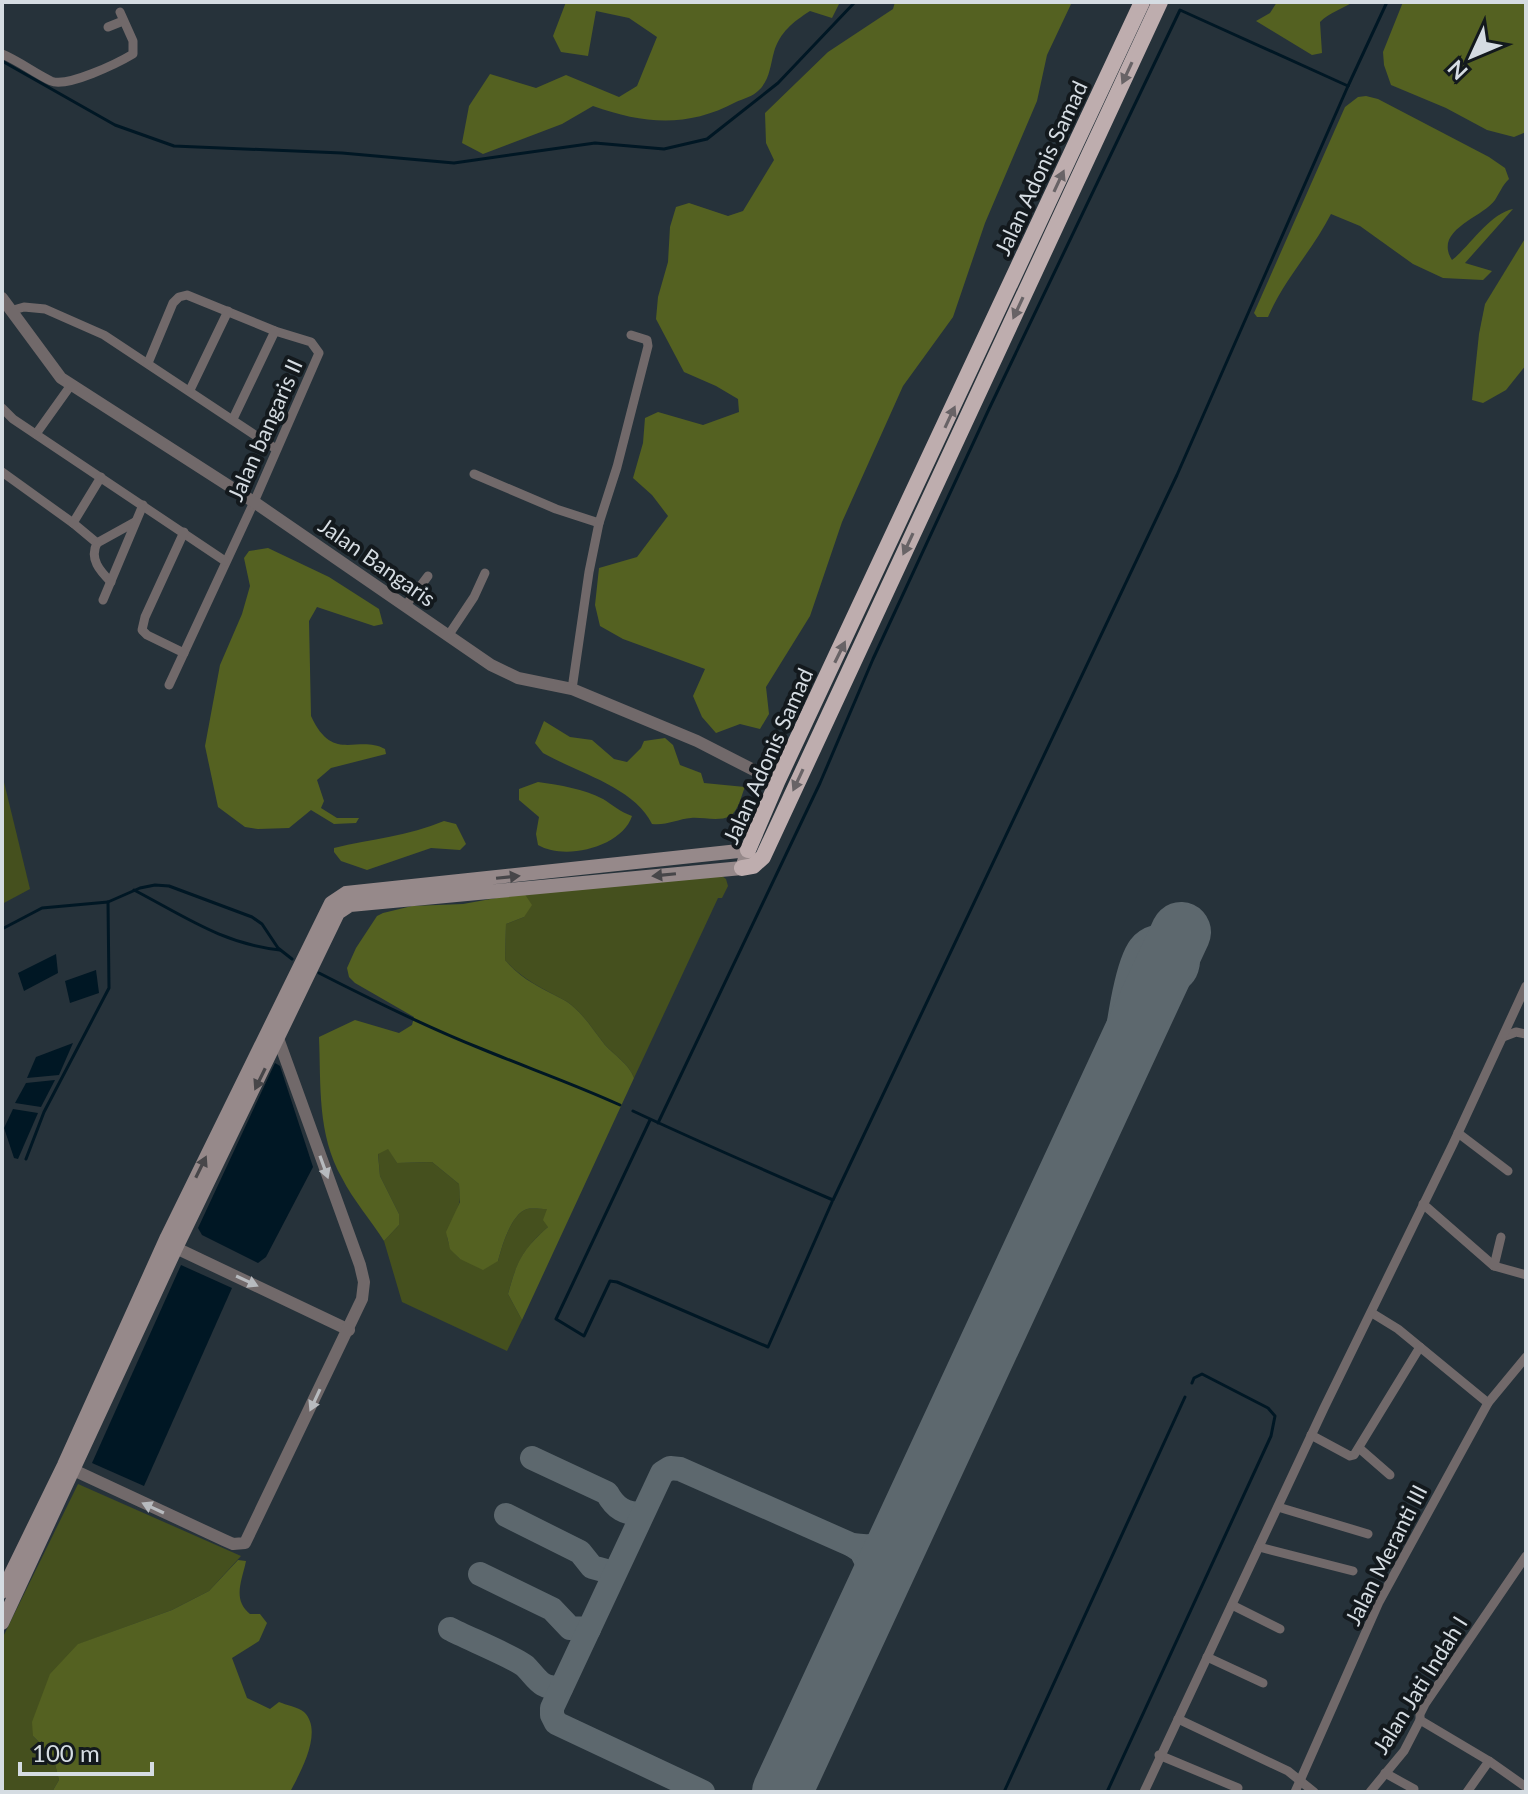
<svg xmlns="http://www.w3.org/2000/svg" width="1528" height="1794" font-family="Lato,sans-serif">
<rect width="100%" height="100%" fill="#26323a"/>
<!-- green -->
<g fill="#45501e">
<polygon points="2,774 30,889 2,904"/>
<path d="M722,876L726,879L728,886L722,898H718L634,1078C629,1064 615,1056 605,1045C592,1029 581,1009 562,999C540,987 522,979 505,960L506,924L524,917V893Z"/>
<path d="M388,1148L397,1163L432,1162L459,1184C459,1190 461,1198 459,1204C451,1229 437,1235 460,1259L498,1261C502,1246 511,1214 527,1209C533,1208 541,1209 547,1209L549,1226C523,1249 517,1261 508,1294L522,1320L507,1351L402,1302L384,1241L399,1225V1214L380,1176L378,1153Z"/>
<polygon points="78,1484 241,1556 209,1591 172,1610 79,1644 33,1736 53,1756 59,1780 52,1792 2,1792 2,1639"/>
</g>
<!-- forest -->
<g fill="#546121">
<path d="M566,2H840L832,18L810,11C793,22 780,32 774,52C770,66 770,80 758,91C753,96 743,99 736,102C687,128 644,124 593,106L562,124L483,154L462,143L469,106L490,74L536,88L566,75L619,97L637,86L657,37L629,18L596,11L588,56L561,52L553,36Z"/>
<polygon points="895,2 1072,2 1047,55 1037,101 985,223 953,317 903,386 842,522 810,616 766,687 769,714 760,729 740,724 716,733 702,717 693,696 705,669 623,639 600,626 595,605 599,568 637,557 668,516 652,495 633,478 643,443 645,418 658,412 703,425 739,412 738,399 716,386 684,372 656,319 658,297 668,262 670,227 676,207 689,203 728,216 743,211 774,160 766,143 765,113 828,52 893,9"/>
<path d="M1277,2H1353C1342,9 1329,13 1320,22L1322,53L1312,55L1256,21L1270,13Z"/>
<polygon points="1403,2 1526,2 1526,132 1514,137 1487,130 1446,108 1391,85 1384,65 1383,52"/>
<path d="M1366,96L1378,99L1489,157L1505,168L1509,179C1502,186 1500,192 1495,200C1482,218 1433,230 1452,260C1471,245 1489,214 1513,209L1465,263L1492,271L1483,280L1443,278L1413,264L1360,226L1331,214C1312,251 1285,278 1268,317H1257L1254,313L1345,107L1358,97Z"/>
<polygon points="1526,237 1526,365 1506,390 1483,403 1472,400 1479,334 1485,304"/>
<path d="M268,548L329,577L379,609L383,624L374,626L317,607L309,621L311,716C333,764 357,734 385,749L386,754L331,768L317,780L324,801L321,808L337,818H359L356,823L334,824L311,810L289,828L258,829L245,827L218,807L205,746L220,665L242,614L250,586L244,558L249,551Z"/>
<path d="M544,721L570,737L592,740L614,759L627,762L641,748L644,741L665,738L673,745L680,765L701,773L704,783L745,787C741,796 739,810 730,816C719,822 703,817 691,818C678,819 665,826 652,824C634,787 578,773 543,753L535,743Z"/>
<path d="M538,782C560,785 584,789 603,799C613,805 620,812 632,816C622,847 565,861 538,845L536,834L539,817L519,800V789Z"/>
<path d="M444,821L456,824L466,844L460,850L431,848L367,870L341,861L334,852V848C371,839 409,836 444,821Z"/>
<path d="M524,893L532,905L524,917L506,924L505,960C522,980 540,987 562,999C581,1009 592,1029 605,1045C615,1056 629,1064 634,1078L522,1320L508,1294C517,1261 522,1250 548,1227L543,1220L547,1209C541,1209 532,1208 527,1209C511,1214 502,1246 498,1261L483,1270L460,1259L450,1249L446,1232L460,1202L459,1184L432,1162L397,1163L388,1149L378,1154L380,1176L399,1214V1225L384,1241C371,1220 353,1200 342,1178C317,1134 321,1085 319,1037L355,1020L399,1033L412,1025L414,1017L355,983L349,977L347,968L356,948L377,916L383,913L412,906L463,904Z"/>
<path d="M238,1560L246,1561C242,1581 232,1599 250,1614H260L267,1623L259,1641L232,1658L247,1698L270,1709L279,1702C286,1705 298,1707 304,1712C324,1731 300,1773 290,1792H52L59,1780L53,1756L33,1736L32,1722L50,1674L78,1644L172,1610L209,1591Z"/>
</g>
<!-- water -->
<g fill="#001724">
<polygon points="56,954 58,973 24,991 18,973"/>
<polygon points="96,970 99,993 70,1003 65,981"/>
<polygon points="73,1043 59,1075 27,1078 36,1057"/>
<polygon points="275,1063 280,1066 313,1167 266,1257 258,1263 202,1235 198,1228"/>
<polygon points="55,1080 41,1107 15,1103 26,1083"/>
<polygon points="13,1109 38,1113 18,1159 14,1158 4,1128"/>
<polygon points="181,1265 232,1288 144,1486 92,1463"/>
</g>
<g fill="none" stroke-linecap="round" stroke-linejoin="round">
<!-- stream -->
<g stroke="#001724" stroke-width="3">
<polyline points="2,61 115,125 174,146 342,153 454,163 595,143 664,149 707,139 778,83 855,2"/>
<polyline points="1348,86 1387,2"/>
<path d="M134,890C184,916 223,944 280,950"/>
<polyline points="2,929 42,908 108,902 140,888 155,885 169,886 252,917 262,924 278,948 292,959"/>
<path d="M319,973C372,1000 426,1027 482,1049C528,1068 574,1084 620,1105"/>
<path d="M633,1111C699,1142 766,1171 833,1200L1177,475L1348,86L1180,10L989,409L873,659L820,783L658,1123"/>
<polyline points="650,1120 556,1319 584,1336 610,1281 617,1282 768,1347 832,1202"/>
<polyline points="26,1159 44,1112 109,988 108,902"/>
<polyline points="1004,1792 1185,1397"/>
<polyline points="1107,1792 1271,1436 1275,1416 1268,1408 1202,1374 1194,1378 1192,1383"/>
</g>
<!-- taxiway -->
<g stroke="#5d686e" stroke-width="24">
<path d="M1109,1086C1115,1055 1123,969 1140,947C1148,937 1161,934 1173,937C1190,943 1193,968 1180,978C1173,984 1165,984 1156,985"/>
<path d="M532,1458L607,1493C615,1508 625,1514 642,1514"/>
<polyline points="506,1515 580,1552 592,1567 614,1573"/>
<polyline points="852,1545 861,1551 875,1579 868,1607"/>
<polyline points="480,1574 552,1609 570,1628 589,1629"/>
<path d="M450,1629C465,1637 516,1658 525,1666C538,1679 539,1688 561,1688"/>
<path d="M703,1792L556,1723L552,1715V1708L662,1473L670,1468L680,1469L852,1545C880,1549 889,1544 907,1523"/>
<polyline points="779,1792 823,1704"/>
</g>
<!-- runway -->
<polyline stroke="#5d686e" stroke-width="60" points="782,1792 1181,932"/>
<!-- minor -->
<g stroke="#71696a" stroke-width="9">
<polyline points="108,27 123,21"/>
<path d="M2,54C19,61 34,73 51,81C67,88 118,63 133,54V41L120,12"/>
<polyline points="10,311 24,307 45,309 104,335 276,449"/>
<polyline points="148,363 173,303 179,297 187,295 275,331 311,342 319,353 254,502 169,685"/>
<polyline points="190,390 228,311"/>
<polyline points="2,408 13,419 225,561"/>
<polyline points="233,419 275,331"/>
<polyline points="36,434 71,385"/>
<polyline points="2,472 73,523 101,477"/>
<polyline points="474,474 556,509 599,523"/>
<path d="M73,523L97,543C89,559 100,571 111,582"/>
<polyline points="97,543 135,522"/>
<polyline points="103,600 143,505"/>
<polyline points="406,605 428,576"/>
<polyline points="448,636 474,597 485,573"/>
<polyline points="184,653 147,635 142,630 145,617 184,532"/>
<polyline points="572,689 589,572 599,523 617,467 648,346 647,340 631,335"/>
<polyline points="1503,1037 1516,1032 1526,1034"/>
<polyline points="1458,1133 1508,1171"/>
<polyline points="1423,1204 1494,1266 1526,1275"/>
<polyline points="1494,1266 1501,1237"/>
<polyline points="1372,1313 1398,1329 1488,1403"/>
<polyline points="1311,1435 1350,1456 1354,1455 1420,1347"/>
<polyline points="1359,1448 1390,1475"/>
<polyline points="1278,1507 1368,1534"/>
<polyline points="1259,1547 1353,1571"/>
<polyline points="1232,1605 1280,1629"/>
<polyline points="1207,1657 1263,1683"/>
<polyline points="1178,1719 1288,1771 1314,1792"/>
<polyline points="1420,1720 1489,1761 1526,1787"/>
<polyline points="1159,1755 1238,1788"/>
<polyline points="1385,1773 1414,1789"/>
<polyline points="1144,1792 1324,1408 1453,1144 1526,986"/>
<polyline points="1295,1792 1379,1602 1488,1403 1526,1357"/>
<polyline points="1370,1792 1404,1751 1420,1720 1420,1714 1425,1704 1526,1556"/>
<polyline points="1467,1792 1489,1761"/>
</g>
<!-- tertiary -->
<g stroke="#71696a" stroke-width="12">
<polyline points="2,298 61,378 254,502 491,665 518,678 572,689 697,741 777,782"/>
<polyline points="176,1248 349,1330"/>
<polyline points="67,1467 224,1540 233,1544 245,1543 362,1299 364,1282 360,1265 279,1041 271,1036"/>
</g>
<!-- secondary -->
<polyline stroke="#96898a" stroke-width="14" points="2,1592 64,1465 167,1237 331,903 346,893 748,850 742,868 350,905 338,913 176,1248 2,1623"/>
<!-- trunk -->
<g stroke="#beadae" stroke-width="16">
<polyline points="748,850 777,782 1142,2"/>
<polyline points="742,868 753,866 763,857 1160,2"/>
</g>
</g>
<!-- one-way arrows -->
<defs><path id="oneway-solid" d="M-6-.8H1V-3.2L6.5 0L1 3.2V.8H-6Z" transform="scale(2)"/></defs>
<g fill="#686366">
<use href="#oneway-solid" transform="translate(1127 73) rotate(115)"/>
<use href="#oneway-solid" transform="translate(1059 181) rotate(-65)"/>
<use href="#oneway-solid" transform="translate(1018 308) rotate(115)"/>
<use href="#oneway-solid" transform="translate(950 417) rotate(-65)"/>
<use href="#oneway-solid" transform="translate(908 544) rotate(115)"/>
<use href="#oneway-solid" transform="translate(840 652) rotate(-64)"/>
<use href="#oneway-solid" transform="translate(798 780) rotate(115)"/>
</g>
<g fill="#474649">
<use href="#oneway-solid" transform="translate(664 875) rotate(174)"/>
<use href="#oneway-solid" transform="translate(508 877) rotate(-6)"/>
<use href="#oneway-solid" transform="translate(260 1079) rotate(116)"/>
<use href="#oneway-solid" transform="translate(201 1167) rotate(-64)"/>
</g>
<g fill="#b7babe">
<use href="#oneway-solid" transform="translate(324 1167) rotate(70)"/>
<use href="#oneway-solid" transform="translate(247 1281) rotate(25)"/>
<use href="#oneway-solid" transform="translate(315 1400) rotate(115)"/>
<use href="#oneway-solid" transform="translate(153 1508) rotate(-155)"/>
</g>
<g text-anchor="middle" stroke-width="8" stroke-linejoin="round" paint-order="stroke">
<!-- street labels -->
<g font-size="22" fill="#d5dce2" stroke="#13191d">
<text transform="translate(1041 168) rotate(-65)" y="8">Jalan Adonis Samad</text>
<text transform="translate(265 430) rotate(-66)" y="8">Jalan bangaris II</text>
<text transform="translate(377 562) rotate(35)" y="8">Jalan Bangaris</text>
<text transform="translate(768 756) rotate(-66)" y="8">Jalan Adonis Samad</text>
<text transform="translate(1386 1555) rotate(-63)" y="8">Jalan Meranti III</text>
<text transform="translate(1420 1685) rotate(-58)" y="8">Jalan Jati Indah I</text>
</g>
</g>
<!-- border -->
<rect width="1528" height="1794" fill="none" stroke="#d5dce2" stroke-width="8"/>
<!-- north arrow -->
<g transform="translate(1472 56) rotate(226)" stroke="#13191d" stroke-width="6" paint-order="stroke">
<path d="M0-6L14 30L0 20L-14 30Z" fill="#d5dce2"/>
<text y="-12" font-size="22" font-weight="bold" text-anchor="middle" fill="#d5dce2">N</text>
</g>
<!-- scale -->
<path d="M20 1762v12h132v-12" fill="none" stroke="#d5dce2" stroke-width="4"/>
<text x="32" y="1762" font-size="24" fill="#d5dce2" stroke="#13191d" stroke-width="6" paint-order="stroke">100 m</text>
</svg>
